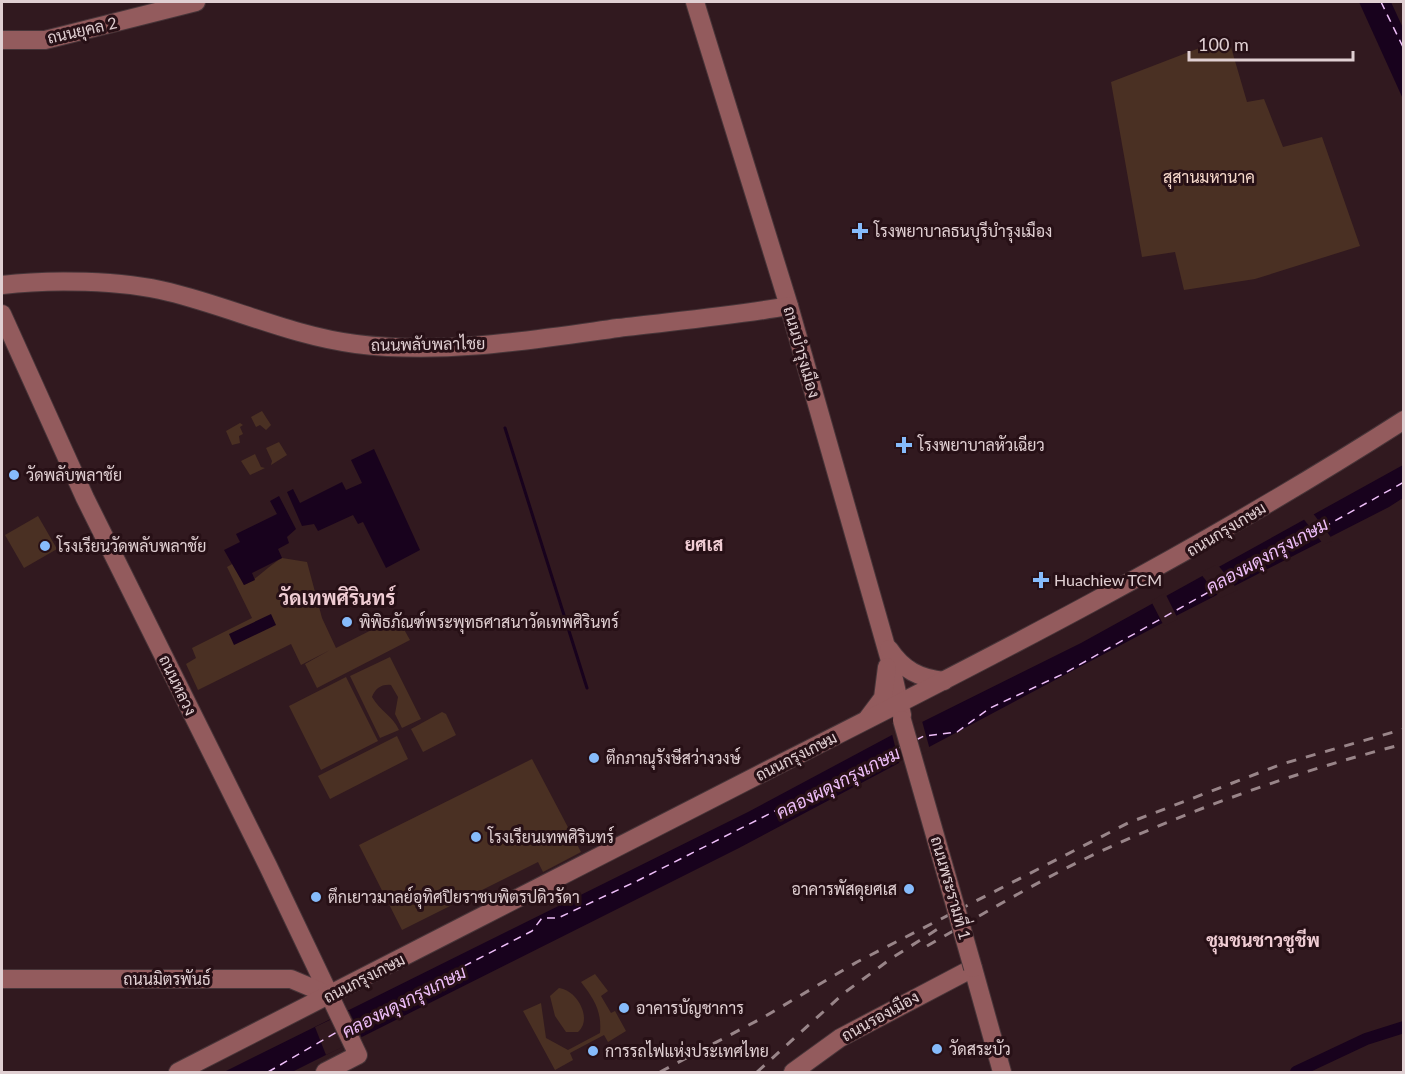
<svg xmlns="http://www.w3.org/2000/svg" width="1405" height="1074" font-family="Lato,Sarabun,sans-serif">
<rect width="100%" height="100%" fill="#31191f"/>
<!-- green -->
<g fill="#4a3023">
<polygon points="1228,37 1247,102 1264,99 1283,147 1322,137 1360,246 1255,279 1184,290 1175,252 1142,257 1111,82"/>
<polygon points="262,411 271,425 266,430 260,425 256,427 251,417"/>
<polygon points="240,423 243,425 240,427 243,434 239,436 240,443 232,445 226,431"/>
<polygon points="279,442 287,455 271,465 272,461 266,448"/>
<polygon points="255,454 261,467 265,468 250,475 241,461"/>
<polygon points="38,516 57,549 24,568 5,535"/>
<path d="M282,558L307,562L322,618L336,648L397,617L410,640L317,688L305,664L330,650L301,665L291,644L198,690L186,664L196,658L192,648L252,618L227,567L234,563L244,585C259,578 268,566 282,558Z"/>
<path d="M390,657L421,719L402,728L395,714L398,697L391,685C381,684 375,689 372,697C380,711 392,715 399,730L380,738L350,676Z"/>
<polygon points="346,677 378,741 321,770 289,706"/>
<polygon points="442,712 446,714 456,735 423,752 411,729"/>
<polygon points="397,736 408,759 330,799 318,776"/>
<polygon points="532,759 581,852 543,872 538,862 402,930 359,845"/>
<path d="M595,974L608,991L601,996L611,1013L615,1011L626,1031L608,1042L604,1035L570,1053L573,1060L555,1070L523,1011L541,1003L546,1038L568,1050L600,1033C602,1011 594,999 581,982Z"/>
<path d="M559,988C577,990 593,1019 578,1032H566L555,1016L550,996Z"/>
</g>
<!-- water -->
<g fill="#18021d">
<polygon points="1359,2 1391,2 1403,28 1403,99"/>
<polygon points="374,449 420,550 386,568 363,522 358,524 353,515 318,531 314,524 302,526 287,492 293,489 300,503 342,482 346,490 362,483 351,460"/>
<polygon points="1403,465 1403,498 1389,507 1170,619 739,848 292,1072 224,1072 748,812 905,728 922,722 1081,643"/>
<polygon points="279,496 296,529 287,537 289,543 278,549 282,558 252,573 255,580 244,585 224,550 240,542 236,534 277,514 270,501"/>
<polygon points="271,614 276,625 234,645 229,634"/>
</g>
<!-- pier -->
<g fill="#31191f">
<polygon points="1312,512 1333,540 1324,545 1302,517"/>
<polygon points="1217,564 1238,590 1220,598 1200,573"/>
<polygon points="1165,593 1178,619 1164,626 1151,601"/>
<polygon points="922,721 930,750 900,766 892,734"/>
<polygon points="349,1011 362,1038 326,1055 315,1027"/>
</g>
<g fill="none" stroke-linecap="round" stroke-linejoin="round">
<!-- stream -->
<polyline stroke="#18021d" stroke-width="3" points="505,428 587,688"/>
<!-- canal -->
<polyline stroke="#18021d" stroke-width="12" points="1296,1072 1366,1039 1404,1027"/>
<!-- ferry -->
<g stroke="#eebef9" stroke-width="1.5" stroke-dasharray="8 6" stroke-linecap="butt">
<polyline points="1381,2 1404,49"/>
<polyline points="916,740 924,736 957,732 990,708 1063,674 1404,482"/>
<polyline points="352,1024 532,931 542,918 558,918 637,881 901,747"/>
<polyline points="268,1072 337,1032"/>
</g>
<defs>
<g id="secondary">
<polyline points="695,2 789,306 889,657 902,715"/>
<polyline points="2,40 45,40 196,2"/>
<path d="M2,285C49,279 122,280 169,292C231,307 292,336 356,344C443,355 532,340 618,328C675,321 732,316 789,306"/>
<polyline points="2,314 85,498 268,866 358,1055 325,1072"/>
<path d="M889,649C903,670 919,678 944,681"/>
<polyline points="868,718 883,698 887,667"/>
<polyline points="2,979 291,979 329,995"/>
<path d="M178,1072C375,972 571,870 768,770C984,661 1200,551 1404,420"/>
<polyline points="793,1072 840,1038 973,968 1002,1072"/>
</g>
</defs>
<!-- secondary casing -->
<use href="#secondary" stroke="#483539" stroke-width="20"/>
<!-- secondary -->
<use href="#secondary" stroke="#935b5d" stroke-width="18"/>
<!-- rail -->
<g stroke="#998589" stroke-width="3" stroke-dasharray="10 10" stroke-linecap="butt">
<path d="M927,946C983,914 1038,881 1095,854C1194,808 1298,771 1404,744"/>
<polyline points="660,1072 764,1017 857,962 1128,823 1282,764 1404,729"/>
<polyline points="757,1072 844,993 892,958 944,925"/>
</g>
<defs>
<polyline id="secondary-bridge" points="902,720 973,968"/>
</defs>
<!-- secondary-bridge casing -->
<use href="#secondary-bridge" stroke="#483539" stroke-width="20" stroke-linecap="butt"/>
<!-- secondary-bridge -->
<use href="#secondary-bridge" stroke="#935b5d" stroke-width="18"/>
</g>
<!-- markers -->
<g fill="#86bbfb" stroke="#271016" stroke-width="2">
<path d="M857 222h6v6h6v6h-6v6h-6v-6h-6v-6h6z"/>
<path d="M901 436h6v6h6v6h-6v6h-6v-6h-6v-6h6z"/>
<circle cx="14" cy="475" r="6"/>
<circle cx="45" cy="546" r="6"/>
<path d="M1038 571h6v6h6v6h-6v6h-6v-6h-6v-6h6z"/>
<circle cx="347" cy="622" r="6"/>
<circle cx="594" cy="758" r="6"/>
<circle cx="476" cy="837" r="6"/>
<circle cx="909" cy="889" r="6"/>
<circle cx="316" cy="897" r="6"/>
<circle cx="624" cy="1008" r="6"/>
<circle cx="937" cy="1049" r="6"/>
<circle cx="593" cy="1051" r="6"/>
</g>
<g text-anchor="middle" stroke-width="6" stroke-linejoin="round" paint-order="stroke">
<!-- street labels -->
<g font-size="16" fill="#e0cfd2" stroke="#271016">
<text transform="translate(82 30) rotate(-13)" y="6">ถนนยุคล 2</text>
<text transform="translate(428 344) rotate(-1)" y="6">ถนนพลับพลาไชย</text>
<text transform="translate(802 352) rotate(74)" y="6">ถนนบำรุงเมือง</text>
<text transform="translate(1226 529) rotate(-31)" y="6">ถนนกรุงเกษม</text>
<text transform="translate(178 685) rotate(64)" y="6">ถนนหลวง</text>
<text transform="translate(796 756) rotate(-27)" y="6">ถนนกรุงเกษม</text>
<text transform="translate(951 888) rotate(74)" y="6">ถนนพระรามที่ 1</text>
<text transform="translate(364 978) rotate(-27)" y="6">ถนนกรุงเกษม</text>
<text x="167" y="985">ถนนมิตรพันธ์</text>
<text transform="translate(880 1016) rotate(-29)" y="6">ถนนรองเมือง</text>
</g>
<!-- park labels -->
<g font-size="16" fill="#f6d9cb" stroke="#271016">
<text x="1209" y="183">สุสานมหานาค</text>
</g>
<!-- poi labels -->
<g font-size="16" fill="#e0cfd2" stroke="#271016" text-anchor="start">
<text x="874" y="237">โรงพยาบาลธนบุรีบำรุงเมือง</text>
<text x="918" y="451">โรงพยาบาลหัวเฉียว</text>
<text x="26" y="481">วัดพลับพลาชัย</text>
<text x="57" y="552">โรงเรียนวัดพลับพลาชัย</text>
<text x="1054" y="586">Huachiew TCM</text>
<text x="359" y="628">พิพิธภัณฑ์พระพุทธศาสนาวัดเทพศิรินทร์</text>
<text x="606" y="764">ตึกภาณุรังษีสว่างวงษ์</text>
<text x="488" y="843">โรงเรียนเทพศิรินทร์</text>
<text x="897" y="895" text-anchor="end">อาคารพัสดุยศเส</text>
<text x="328" y="903">ตึกเยาวมาลย์อุทิศปิยราชบพิตรปดิวรัดา</text>
<text x="636" y="1014">อาคารบัญชาการ</text>
<text x="949" y="1055">วัดสระบัว</text>
<text x="605" y="1057">การรถไฟแห่งประเทศไทย</text>
</g>
<!-- neighbourhood labels -->
<g font-size="18" font-weight="bold" fill="#f0cdd4" stroke="#271016">
<text x="704" y="551">ยศเส</text>
<text x="1263" y="947">ชุมชนชาวชูชีพ</text>
</g>
<!-- water labels -->
<g font-size="18" font-style="italic" fill="#eebef9" stroke="#271016">
<text transform="translate(1267 556) rotate(-29)" y="6">คลองผดุงกรุงเกษม</text>
<text transform="translate(838 783) rotate(-27)" y="6">คลองผดุงกรุงเกษม</text>
<text transform="translate(404 1002) rotate(-27)" y="6">คลองผดุงกรุงเกษม</text>
</g>
<!-- quarter labels -->
<g font-size="20" font-weight="bold" fill="#f0cdd4" stroke="#271016">
<text x="337" y="605">วัดเทพศิรินทร์</text>
</g>
</g>
<!-- border -->
<rect width="1405" height="1074" fill="none" stroke="#e0cfd2" stroke-width="6"/>
<!-- scale -->
<path d="M1189 51v9h164v-9" fill="none" stroke="#e0cfd2" stroke-width="3"/>
<text x="1198" y="51" font-size="18" fill="#e0cfd2" stroke="#271016" stroke-width="4.5" paint-order="stroke">100 m</text>
</svg>
